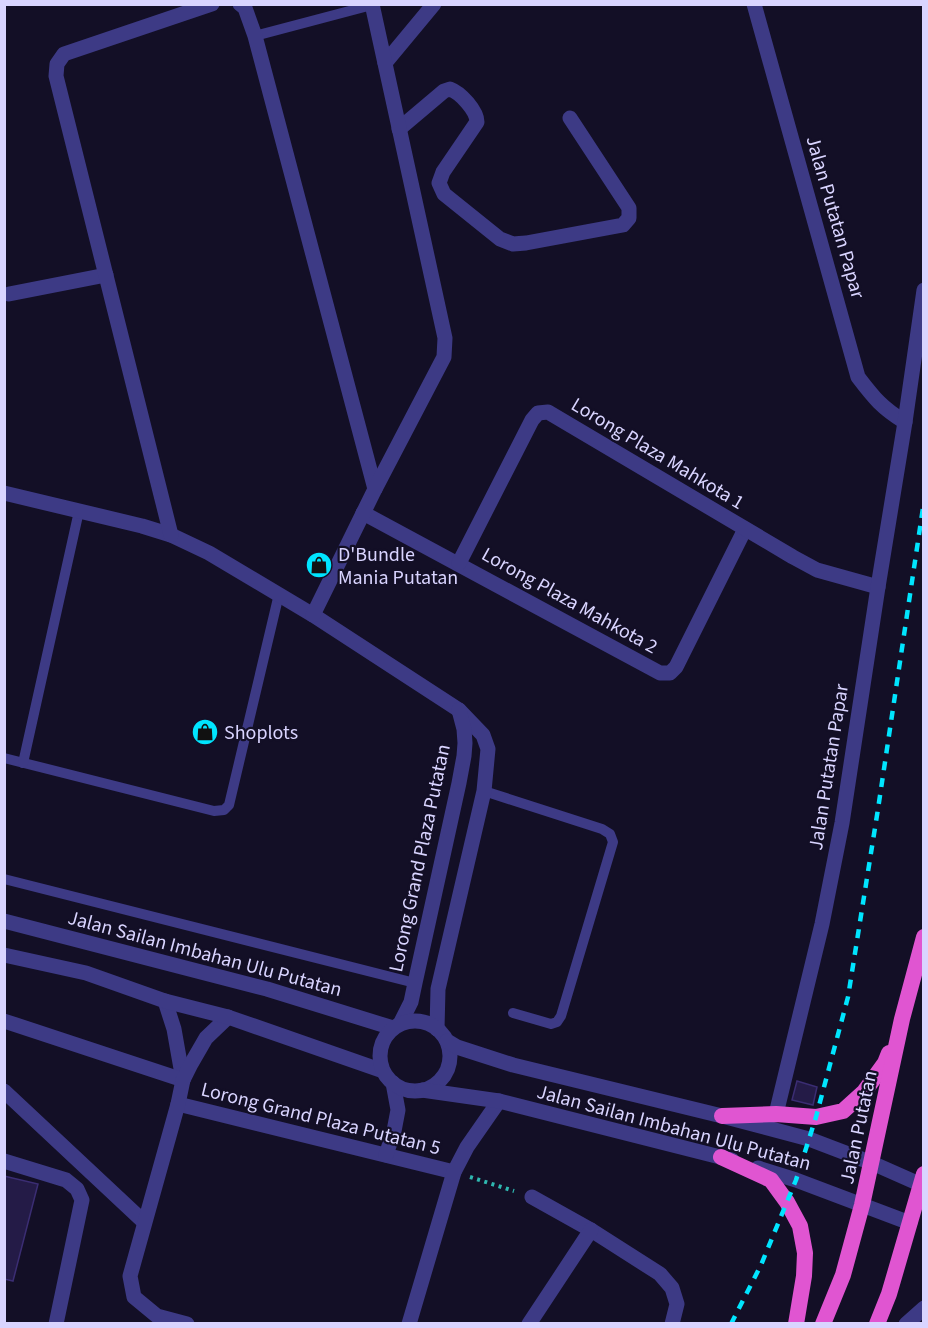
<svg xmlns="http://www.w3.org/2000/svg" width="928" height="1328" font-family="'Source Sans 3',sans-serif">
<rect width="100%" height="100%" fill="#130f26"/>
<!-- building -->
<g fill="#241b47" stroke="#3b2d73" stroke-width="1.5">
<polygon points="797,1081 817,1087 813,1105 792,1100"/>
<polygon points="4,1176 38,1184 13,1281 4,1279"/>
</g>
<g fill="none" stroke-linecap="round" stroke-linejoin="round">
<!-- path -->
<polyline stroke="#2fb8b0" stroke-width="4" stroke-dasharray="3 4.5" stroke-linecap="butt" points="470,1177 514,1191"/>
<!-- service -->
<g stroke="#3d3a85" stroke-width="10">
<polyline points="255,36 372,5"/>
<polyline points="4,758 214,811 224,810 229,805 279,594"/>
<polyline points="23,763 79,511"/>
<polyline points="484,791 602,829 610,834 613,842 561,1016 557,1022 551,1024 513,1013"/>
<polyline points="4,879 415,983"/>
</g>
<!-- minor -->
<g stroke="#3d3a85" stroke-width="15">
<polyline points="240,4 245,8 255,36 375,489"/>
<path d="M754,4L858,377C874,398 882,408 905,422"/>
<polyline points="385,63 434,4"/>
<path d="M399,129L444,91L450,89C461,93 477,111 477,122L443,172L439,183L444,194L500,239L513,244L526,243L623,225L629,218V208L570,118"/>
<polyline points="9,294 106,275"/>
<polyline points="4,493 142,526 171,535 209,553 313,615 459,710 483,735 488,749 484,791 438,989 437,1029"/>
<polyline points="363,513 660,673 670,673 676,667 745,529"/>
<polyline points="171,535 56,76 57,64 64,54 212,4"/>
<polyline points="459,563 532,420 538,413 548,412 793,557 817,570 878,587"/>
<polyline points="313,615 375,489 444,357 445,338 372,4"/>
<polyline points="165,1001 174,1029 183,1080"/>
<polyline points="4,1021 183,1080"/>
<polyline points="400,1024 411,1002 415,983 459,783 464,756 465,743 464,729 459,710"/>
<polyline points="4,1091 144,1222"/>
<polyline points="178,1104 454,1172"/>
<polyline points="776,1114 822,924 842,823 878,587 905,422 924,290"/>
<polyline points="386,1155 394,1131 398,1110 393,1083"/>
<polyline points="4,1161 66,1180 77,1189 82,1200 56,1324"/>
<polyline points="532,1197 591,1230 660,1274 672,1288 677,1304 672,1324"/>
<polyline points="187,1324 157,1316 134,1297 130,1276 178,1104 183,1080 191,1064 206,1038 228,1017"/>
<polyline points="409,1324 454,1172 467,1147 499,1101"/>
<polyline points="529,1324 591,1230"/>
</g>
<!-- tertiary -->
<g stroke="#3d3a85" stroke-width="15">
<polyline points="4,921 267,989 393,1028"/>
<polyline points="4,955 86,973 165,1001 228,1017 383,1071"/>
<circle cx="415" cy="1056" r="35"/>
<polyline points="447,1041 457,1047 513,1065 722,1116 809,1139 872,1163 924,1186"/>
<polyline points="422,1090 499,1101 732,1160"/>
<polyline points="758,1168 796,1180 910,1223"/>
<polyline points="906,1324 924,1308"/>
</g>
<!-- trunk -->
<g stroke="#e055d1" stroke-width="16">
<polyline points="722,1116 776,1114 816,1117 843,1111 864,1092 885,1063 889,1053"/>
<polyline points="721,1157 771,1180 787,1202 800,1226 805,1253 804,1276 796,1324"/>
<polyline points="823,1324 843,1275 862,1205 902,1019 924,937"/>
<polyline points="877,1324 889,1294 924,1174"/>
</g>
<!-- rail -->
<polyline stroke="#00e5ff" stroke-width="4.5" stroke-dasharray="9 8" stroke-linecap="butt" points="731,1324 761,1265 796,1180 816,1117 848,997 878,809 924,501"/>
</g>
<!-- icons -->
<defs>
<symbol id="shop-disc" viewBox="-11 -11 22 22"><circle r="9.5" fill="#00e5ff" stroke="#130f26"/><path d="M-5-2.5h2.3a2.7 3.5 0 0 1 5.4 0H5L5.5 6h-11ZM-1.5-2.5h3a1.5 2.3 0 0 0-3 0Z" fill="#111"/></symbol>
</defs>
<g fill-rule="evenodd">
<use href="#shop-disc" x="304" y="550" width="30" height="30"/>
<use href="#shop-disc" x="190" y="717" width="30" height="30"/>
</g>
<g text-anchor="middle" stroke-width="4.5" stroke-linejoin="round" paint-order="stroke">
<!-- street labels -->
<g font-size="20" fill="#d9d4ff" stroke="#130f26">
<text transform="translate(836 217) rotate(74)" y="7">Jalan Putatan Papar</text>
<text transform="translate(658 453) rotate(31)" y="7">Lorong Plaza Mahkota 1</text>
<text transform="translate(570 600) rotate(29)" y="7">Lorong Plaza Mahkota 2</text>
<text transform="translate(828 767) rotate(-81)" y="7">Jalan Putatan Papar</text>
<text transform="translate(419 858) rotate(-78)" y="7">Lorong Grand Plaza Putatan</text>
<text transform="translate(205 953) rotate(15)" y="7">Jalan Sailan Imbahan Ulu Putatan</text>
<text transform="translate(321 1118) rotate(14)" y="7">Lorong Grand Plaza Putatan 5</text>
<text transform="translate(674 1127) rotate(15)" y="7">Jalan Sailan Imbahan Ulu Putatan</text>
<text transform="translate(858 1127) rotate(-78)" y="7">Jalan Putatan</text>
</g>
<!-- poi labels -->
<g font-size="20" fill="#d9d4ff" stroke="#130f26" text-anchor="start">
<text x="338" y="561">D'Bundle<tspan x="338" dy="23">Mania Putatan</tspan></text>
<text x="224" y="739">Shoplots</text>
</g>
</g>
<!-- border -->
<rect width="928" height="1328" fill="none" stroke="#d9d4ff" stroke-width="12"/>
</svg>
